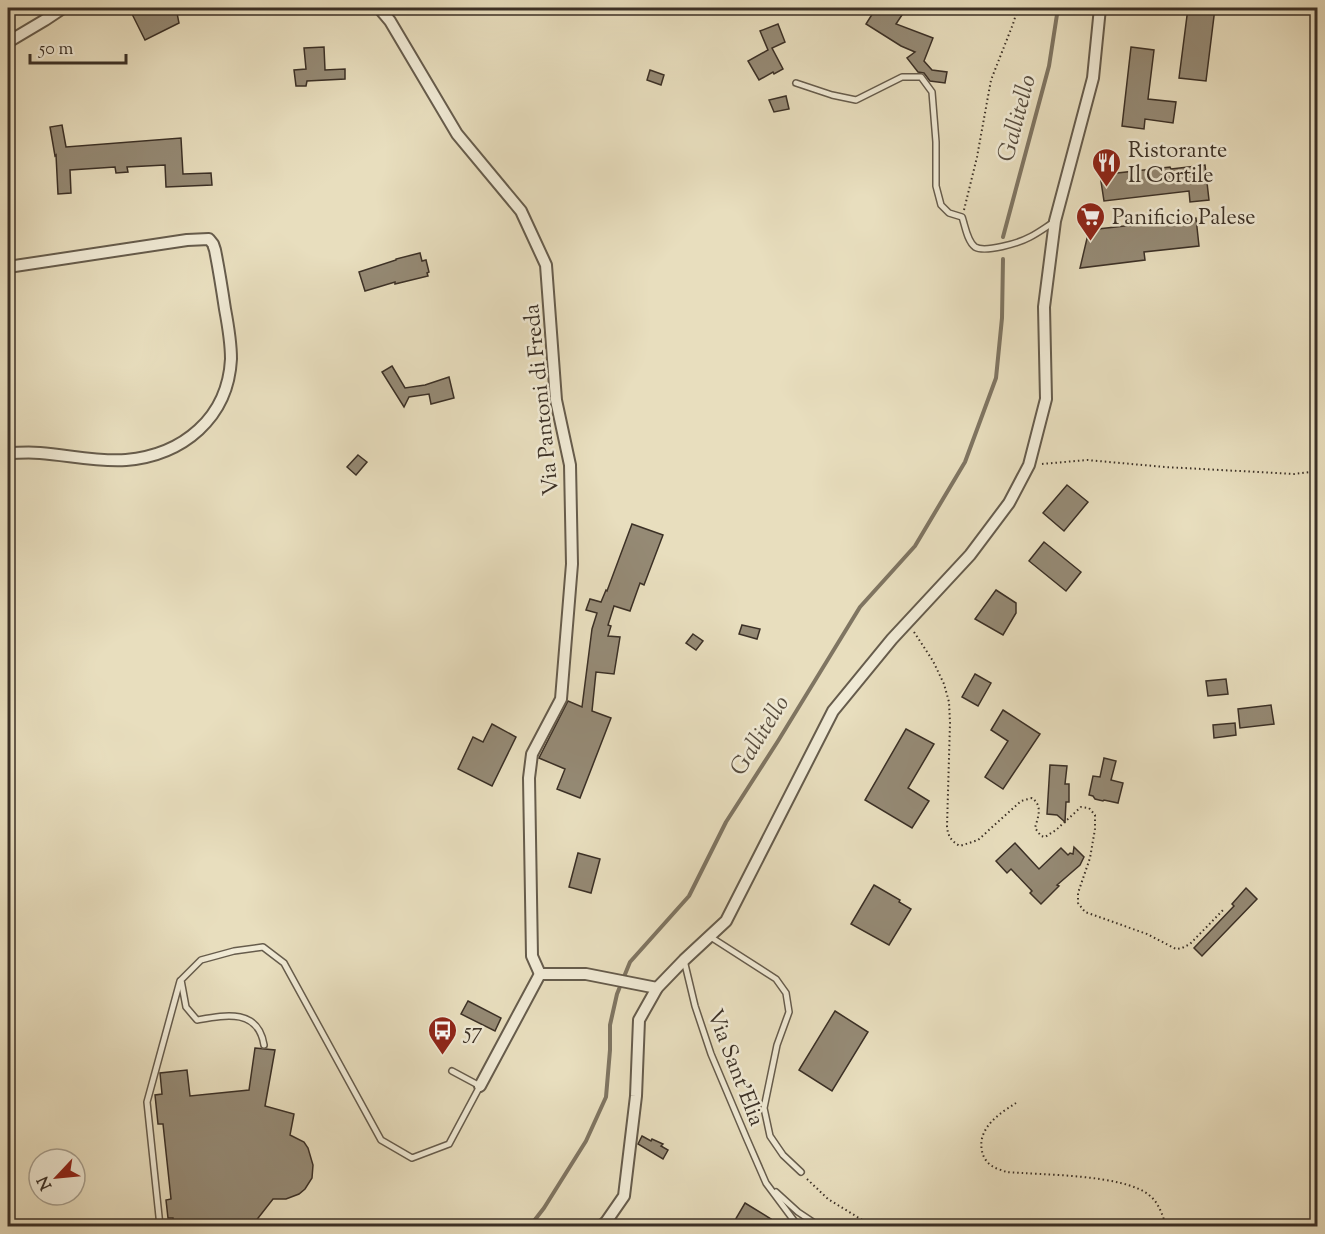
<svg xmlns="http://www.w3.org/2000/svg" width="1325" height="1234" font-family="'Sorts Mill Goudy',serif">
<rect width="100%" height="100%" fill="#e8debe"/>
<filter id="stains"><feTurbulence type="fractalNoise" baseFrequency=".00333" numOctaves="4"/><feColorMatrix values="0 0 0 0 .2 0 0 0 0 .09 0 0 0 0 .02 0 0 0 .5 -.17"/></filter>
<radialGradient id="worn" r=".72"><stop offset=".6" stop-color="#630" stop-opacity="0"/><stop offset="1" stop-color="#630" stop-opacity=".3"/></radialGradient>
<g fill="none" stroke-linecap="round" stroke-linejoin="round">
<!-- stream -->
<g stroke="#7f7562" stroke-width="4">
<polyline points="1003,237 1049,66 1058,8"/>
<polyline points="530,1226 544,1208 586,1141 606,1097 610,1050 610,1025 617,994 630,962 689,896 726,822 778,741 860,607 915,546 965,462 996,378 1002,318 1003,259"/>
</g>
</g>
<!-- building -->
<g fill="#958a75" stroke="#3b3026" stroke-width="1.5">
<polygon points="146,8 176,8 179,23 145,40 132,14"/>
<polygon points="876,8 890,8 902,15 896,24 933,38 924,61 932,70 947,72 945,83 930,81 924,73 918,72 907,58 915,52 901,46 866,24"/>
<polygon points="1188,8 1215,8 1206,81 1179,78"/>
<polygon points="778,24 785,42 772,48 783,69 774,74 773,72 759,80 748,61 768,50 760,31"/>
<polygon points="324,47 325,70 345,69 345,79 307,81 306,86 296,86 294,70 306,69 304,48"/>
<polygon points="1131,47 1154,50 1148,99 1176,102 1173,123 1145,119 1144,129 1122,126"/>
<polygon points="650,70 664,75 661,85 647,80"/>
<polygon points="786,96 789,109 774,112 769,100"/>
<polygon points="62,125 66,147 181,138 183,174 211,173 212,185 166,187 165,165 127,167 128,172 116,173 115,167 70,170 71,193 58,194 56,155 55,156 50,127"/>
<polygon points="1205,165 1209,200 1190,202 1189,191 1104,201 1100,175 1170,167 1171,169"/>
<polygon points="1196,218 1199,246 1144,252 1145,260 1080,268 1089,230"/>
<polygon points="420,253 422,261 426,260 429,272 427,273 428,276 395,284 395,282 365,291 359,272 396,260 396,259"/>
<polygon points="392,366 405,388 425,385 449,377 454,398 431,404 429,394 409,397 404,407 382,372"/>
<polygon points="358,455 367,462 356,475 347,467"/>
<polygon points="1067,485 1088,502 1064,531 1043,513"/>
<polygon points="632,524 663,535 644,585 640,583 630,611 614,606 608,625 611,626 608,636 620,637 614,674 596,672 592,711 611,718 580,798 557,789 565,769 539,758 568,701 582,707 592,629 597,613 586,610 590,599 601,602 606,590 607,591"/>
<polygon points="1044,542 1081,572 1066,591 1029,561"/>
<polygon points="996,590 1016,603 1016,613 1003,635 975,619"/>
<polygon points="742,625 760,629 757,639 739,634"/>
<polygon points="693,634 703,641 696,650 686,643"/>
<polygon points="975,674 991,683 978,706 962,697"/>
<polygon points="1226,679 1228,694 1208,696 1206,681"/>
<polygon points="1271,705 1274,724 1240,728 1238,709"/>
<polygon points="1003,710 1040,734 1003,789 985,777 1008,741 991,730"/>
<polygon points="1235,723 1236,735 1214,738 1213,725"/>
<polygon points="492,724 516,737 492,786 458,769 473,737 483,742"/>
<polygon points="906,729 934,744 908,788 929,801 912,828 865,800"/>
<polygon points="1104,758 1116,761 1111,780 1123,783 1118,803 1104,800 1103,801 1095,799 1093,796 1089,795 1093,776 1100,777"/>
<polygon points="1050,765 1067,766 1065,784 1069,784 1069,802 1066,802 1065,822 1057,815 1047,814"/>
<polygon points="1015,843 1039,869 1061,848 1068,855 1070,853 1073,854 1074,847 1084,857 1080,865 1057,885 1059,886 1041,904 1030,893 1032,891 1011,869 1007,873 996,861"/>
<polygon points="578,853 600,859 591,893 569,887"/>
<polygon points="874,885 900,900 899,902 911,909 889,945 851,924"/>
<polygon points="1246,888 1257,899 1202,956 1194,948 1234,906 1232,904"/>
<polygon points="468,1001 501,1018 495,1031 461,1014"/>
<polygon points="835,1011 868,1032 832,1091 799,1070"/>
<polygon points="255,1048 275,1050 265,1106 294,1114 290,1135 304,1142 308,1148 313,1165 312,1178 305,1189 299,1194 286,1199 273,1199 251,1227 174,1227 173,1218 168,1218 166,1200 171,1199 163,1124 158,1124 155,1095 162,1094 160,1073 187,1070 190,1096 249,1090"/>
<polygon points="642,1136 651,1141 652,1139 663,1144 661,1146 668,1150 663,1159 638,1144"/>
<polygon points="745,1203 771,1219 766,1227 731,1227"/>
</g>
<g fill="none" stroke-linecap="round" stroke-linejoin="round">
<defs>
<g id="service">
<path d="M796,83L832,95L856,100L902,77H921L932,92L936,142V186L941,205L949,213L962,217C965,225 967,241 975,247C985,253 1019,243 1030,237C1038,233 1046,227 1054,222"/>
<polyline points="709,936 776,979 786,993 789,1012 777,1045 764,1108 770,1136 783,1155 801,1172"/>
<polyline points="684,960 695,1006 711,1054 746,1137 766,1183 798,1226"/>
<path d="M264,1045C258,1008 225,1015 197,1020L186,1007L181,980L201,960L234,951L263,947L284,963L381,1140L412,1158L449,1144L480,1086L452,1071"/>
<polyline points="776,1192 798,1212 819,1226"/>
<polyline points="160,1226 147,1102 180,981"/>
</g>
<g id="minor">
<polyline points="379,8 390,21 457,134 521,211 546,265 556,400 570,465 572,564 561,699 532,754 529,778 532,956 540,974"/>
<polyline points="8,42 45,20 63,8"/>
<path d="M8,267L187,240L209,239L213,244L215,250C219,270 222,289 225,309C228,325 231,342 231,359C228,418 183,455 126,460C97,462 68,455 40,453C29,452 18,453 8,453"/>
<polyline points="480,1086 540,974 586,974 657,988"/>
<polyline points="601,1226 606,1222 624,1196 636,1096 639,1020 657,988 684,960 726,921 833,711 892,639 970,555 1009,503 1029,465 1046,399 1044,307 1055,221 1093,78 1100,8"/>
</g>
</defs>
<!-- service casing -->
<use href="#service" stroke="#665c4c" stroke-width="8"/>
<!-- minor casing -->
<use href="#minor" stroke="#665c4c" stroke-width="14"/>
<!-- path -->
<g stroke="#3b3026" stroke-width="2" stroke-dasharray="1.5 3" stroke-linecap="butt">
<polyline points="964,210 977,157 991,80 1013,24 1018,8"/>
<polyline points="1042,464 1087,460 1165,467 1294,474 1318,471"/>
<path d="M914,632L933,661L944,684L949,702L950,723L947,827C948,836 951,841 960,846L978,840L1021,801L1032,798C1043,806 1038,817 1035,828L1041,836L1045,837L1056,830L1081,807L1089,808L1095,815V829L1090,858L1078,893V903L1085,912L1147,934L1176,949L1182,948L1190,944L1224,909"/>
<path d="M1016,1103C1000,1113 977,1128 982,1151C983,1157 987,1163 992,1166C996,1169 1002,1170 1006,1172C1041,1175 1123,1174 1149,1195C1158,1202 1162,1213 1165,1223L1164,1226"/>
<polyline points="807,1179 828,1199 872,1226"/>
</g>
<!-- service -->
<use href="#service" stroke="#f0ead5" stroke-width="5"/>
<!-- minor -->
<use href="#minor" stroke="#f0ead5" stroke-width="10"/>
</g>
<!-- icons -->
<defs>
<symbol id="restaurant-pin" viewBox="-11 -11 22 30"><path d="M0 17L-7.5 6A9.5 9.5 0 1 1 7.5 6Z" fill="#8f2418" stroke="#f0ead5"/><path d="M-5-6h1v4h1v-4h1v4h1v-4h1v5L-1.5 .5V6h-2V.5L-5-1ZM5-6V6H3V1.5H1.5Q1.5-4 5-6Z" fill="#fff"/></symbol>
<symbol id="supermarket-pin" viewBox="-11 -11 22 30"><path d="M0 17L-7.5 6A9.5 9.5 0 1 1 7.5 6Z" fill="#8f2418" stroke="#f0ead5"/><path d="M-6-5.5h2.5l.6 2H6L4.5 2H-2.5L-4.4-4H-6ZM-1.5 3.2a1.3 1.3 0 1 0 .1 0ZM3 3.2a1.3 1.3 0 1 0 .1 0Z" fill="#fff"/></symbol>
<symbol id="bus-pin" viewBox="-11 -11 22 30"><path d="M0 17L-7.5 6A9.5 9.5 0 1 1 7.5 6Z" fill="#8f2418" stroke="#f0ead5"/><path d="M-5-6H5V4H4V6H2V4H-2V6H-4V4H-5ZM-3.5-4V0h7V-4ZM-3.5 1.2v1.5H-2V1.2ZM2 1.2v1.5H3.5V1.2Z" fill="#fff"/></symbol>
</defs>
<g fill-rule="evenodd">
<use href="#restaurant-pin" x="1090" y="146" width="33" height="45"/>
<use href="#supermarket-pin" x="1074" y="200" width="33" height="45"/>
<use href="#bus-pin" x="426" y="1014" width="33" height="45"/>
</g>
<g text-anchor="middle" stroke-width="5" stroke-linejoin="round" paint-order="stroke">
<!-- poi labels -->
<g font-size="22" fill="#3b3026" stroke="#f0ead5" text-anchor="start">
<text x="1128" y="157">Ristorante<tspan x="1128" dy="25">Il Cortile</tspan></text>
<text x="1112" y="224">Panificio Palese</text>
<text x="464" y="1038">57</text>
</g>
<!-- street labels -->
<g font-size="22" fill="#3b3026" stroke="#f0ead5">
<text transform="translate(540 400) rotate(-96)" y="8">Via Pantoni di Freda</text>
<text transform="translate(737 1067) rotate(69)" y="8">Via Sant'Elia</text>
</g>
<!-- water labels -->
<g font-size="24" font-style="italic" fill="#584d3f" stroke="#f0ead5">
<text transform="translate(1016 118) rotate(-75)" y="8">Gallitello</text>
<text transform="translate(759 735) rotate(-58)" y="8">Gallitello</text>
</g>
</g>
<!-- margin -->
<rect width="1325" height="1234" fill="none" stroke="#e8debe" stroke-width="30"/>
<rect x="9" y="9" width="1307" height="1216" fill="none" stroke="#3b3026" stroke-width="3"/>
<rect x="15" y="15" width="1295" height="1204" fill="none" stroke="#3b3026" stroke-width="1.5"/>
<!-- north arrow -->
<g transform="translate(57 1177) rotate(244)"><circle r="28" fill="#f0ead5" stroke="#a8a08f" stroke-width="1.5"/>
<path d="M0-4.5L10 22L0 15L-10 22Z" fill="#8f2418"/>
<text y="-9" font-size="16" font-weight="bold" text-anchor="middle" fill="#3b3026">N</text>
</g>
<!-- scale -->
<path d="M30 54v9h96v-9" fill="none" stroke="#3b3026" stroke-width="3"/>
<text x="39" y="54" font-size="18" fill="#3b3026" stroke="#f0ead5" stroke-width="4.5" paint-order="stroke">50 m</text>
<rect width="100%" height="100%" filter="url(#stains)"/>
<rect width="100%" height="100%" fill="url(#worn)"/>
</svg>
